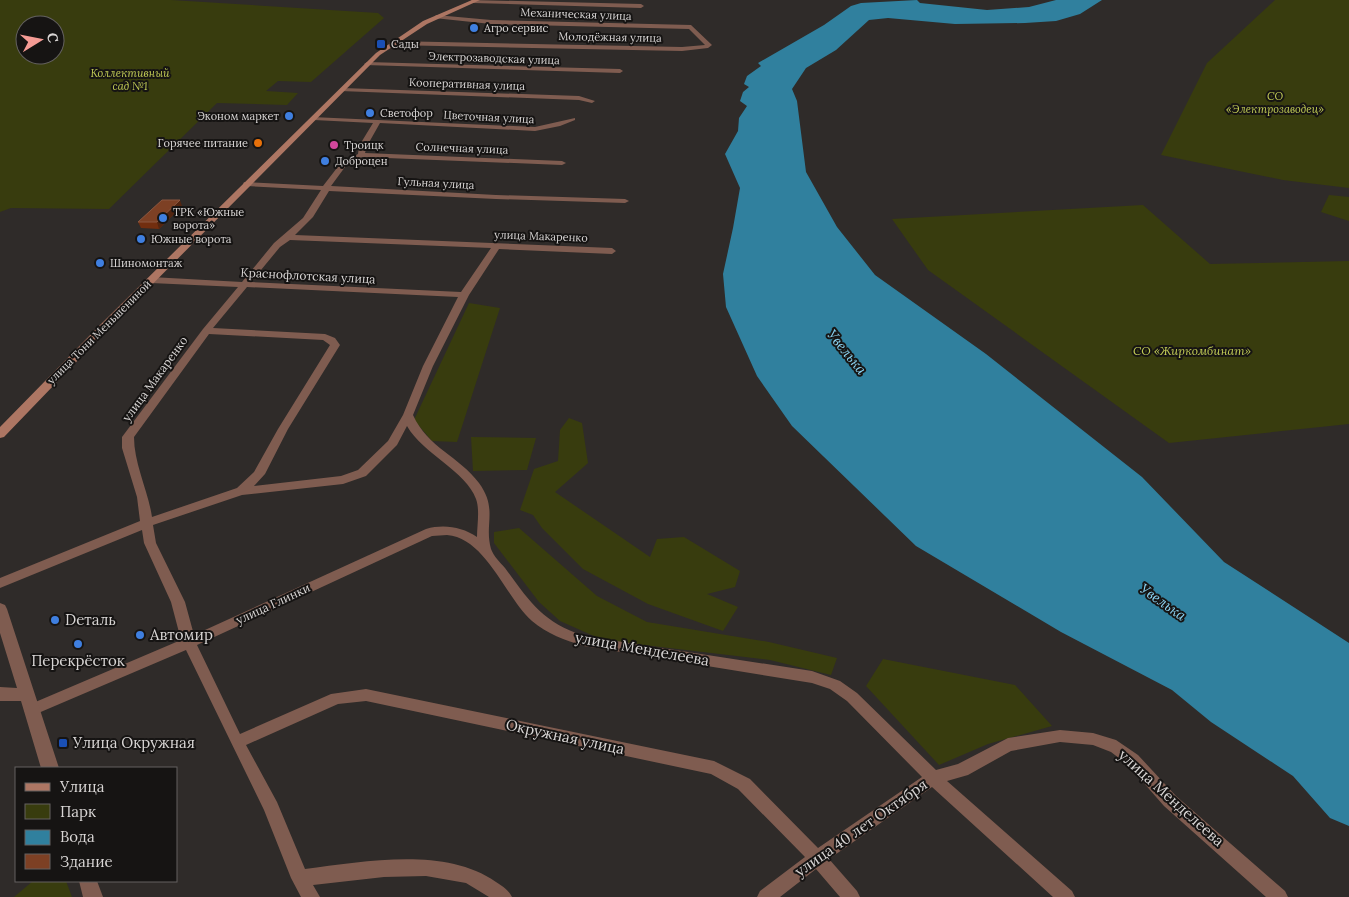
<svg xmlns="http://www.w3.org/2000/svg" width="1349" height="897" font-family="Lora,serif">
<rect width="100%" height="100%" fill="#2f2b29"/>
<!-- green -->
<g fill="#383c0e" fill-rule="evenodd">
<path d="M0,0H171L378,13L384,18L311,82L278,81L266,91L298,93L287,105L217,103L109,209L11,208L0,212ZM25,25H55V55H25Z"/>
<polygon points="1275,0 1349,0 1349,188 1283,180 1161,155 1207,63"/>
<polygon points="1329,195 1349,197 1349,221 1321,212"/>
<polygon points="1143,205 1210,264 1349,261 1349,424 1169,443 928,270 892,219"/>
<polygon points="469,303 500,308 457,442 432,441 414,420"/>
<polygon points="569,418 582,423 588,463 555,492 650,557 657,539 684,537 740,571 735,587 707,594 738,607 723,631 648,604 583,569 542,528 533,515 520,510 534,469 558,461 560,430"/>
<polygon points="471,437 536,438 527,470 473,471"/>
<polygon points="519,528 597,596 647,622 769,642 837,658 831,675 770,660 627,643 596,637 560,621 539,602 494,543 494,532"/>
<polygon points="883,659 1015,685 1052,726 988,744 939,765 866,686"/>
<polygon points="33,881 66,881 72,897 14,897"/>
</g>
<!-- water -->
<polygon fill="#30809e" points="917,0 920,3 987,10 1029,7 1056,0 1102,0 1080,14 1056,21 1025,23 955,24 888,18 869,20 836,50 806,68 792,89 797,101 806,172 837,227 875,275 986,354 1142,477 1224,562 1349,643 1349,826 1330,818 1293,776 1211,722 1172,690 1061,632 916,546 792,426 757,376 726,307 723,274 733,228 740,188 725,154 738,131 739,118 747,106 740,101 743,92 749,87 744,84 747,76 761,66 758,63 824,25 851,6 861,3"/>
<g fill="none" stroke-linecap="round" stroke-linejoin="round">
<!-- minor -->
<g fill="#7f5c50" fill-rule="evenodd">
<polygon points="471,0 641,4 644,6 641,8 473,3"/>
<polygon points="436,15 491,20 691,25 712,45 708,48 682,51 392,45 389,43 392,41 682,47 705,45 689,29 491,24 434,18"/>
<polygon points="367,62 620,69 623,71 620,73 365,65 364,64"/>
<polygon points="342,88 579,96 595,101 592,103 579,100 340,91 339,90"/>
<path d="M312,117L535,127L575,118V120L560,126L535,131L380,123L367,146L365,153L562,161L566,163L562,165L362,157L345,167L331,186L496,195L625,199L629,201L625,203L496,199L329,191L313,217L295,235L612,248L616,251L612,254L499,249L469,295L433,366L413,415C428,448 459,456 479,483C498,509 484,524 491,549C494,557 500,562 505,568C530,602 542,622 584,636L812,671L840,681L857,693L936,770L958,764L1008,738L1060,730L1093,733L1116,740L1138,755L1176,796L1285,891L1288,897H1266L1164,806L1128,765L1111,752L1093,745L1060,742L1011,751L968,775L947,781L1072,891L1075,897H1053L932,787L829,859L857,891L860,897H840L816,869L780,897H757L760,891L805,857L738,789L711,774L366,701L338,704L246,745L277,802L305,869C364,862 444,846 496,882C502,886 508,889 512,897H489L466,883L426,876L384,877L313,885L320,897H301L291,878L264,810L186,650L36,714L31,716L26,714L24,710L26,706L181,640L171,602L144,543L142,530L0,588V578L140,521L137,497L122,448V437L203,329L238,287L151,283L147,280L151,277L242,282L274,243L303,218L321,190L247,186L243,184L244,182L323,186L340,164L358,154L359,146L373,123L314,120L311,118ZM290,240L491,248L461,292L251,282L280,247ZM247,287L458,297L423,366L403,415L388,441L358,470L341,476L254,486L265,474L288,429L340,345L335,338L325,334L213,328ZM209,334L323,340L330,345L278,429L254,472L237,488L152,517C148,490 134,464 134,437ZM407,426C423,454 466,471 476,499C480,510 477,525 477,537C462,527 444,524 426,529L194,635L185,602L156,543L153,525L242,495L343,484L366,476L397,445ZM447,535C486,538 505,597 532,621C547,634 565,640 584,646L812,683L830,689L847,701L922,777L818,848L750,779L714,761L366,689L331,694L240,734L197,645L432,536Z"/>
</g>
<!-- tertiary -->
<g fill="#7f5c50" fill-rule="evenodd">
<polygon points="0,603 5,605 7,609 59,768 41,768 21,701 0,701 0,687 17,688 0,633"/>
<polygon points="79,881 97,881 103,897 83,897"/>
</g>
<!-- secondary -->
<polygon fill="#ad7663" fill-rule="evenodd" points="472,0 480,0 427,24 380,55 106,331 4,437 0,438 0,427 98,327 376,53 423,21"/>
</g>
<!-- wall -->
<polygon fill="#722e0f" points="182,206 159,229 141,228 138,222"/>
<!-- shaded-wall -->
<polygon fill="#522510" points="180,200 182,206 159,229 157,222"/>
<!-- building -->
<polygon fill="#7d4024" stroke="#8b5740" points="162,200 180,200 157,222 138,222"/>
<!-- markers -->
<g fill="#3f7fe0" stroke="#161413" stroke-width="2">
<circle cx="474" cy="28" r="5"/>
<circle cx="370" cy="113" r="5"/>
<circle cx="289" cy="116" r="5"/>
<circle cx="325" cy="161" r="5"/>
<circle cx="163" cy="218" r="5"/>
<circle cx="141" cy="239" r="5"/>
<circle cx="100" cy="263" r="5"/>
<circle cx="55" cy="620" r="5"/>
<circle cx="140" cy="635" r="5"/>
<circle cx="78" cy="644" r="5"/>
</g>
<g fill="#1a4fb4" stroke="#161413" stroke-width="2">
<rect x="376" y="39" width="10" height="10" rx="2.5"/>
<rect x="58" y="738" width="10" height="10" rx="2.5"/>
</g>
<circle fill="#e8710a" stroke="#161413" stroke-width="2" cx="258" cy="143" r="5"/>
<circle fill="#d1479c" stroke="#161413" stroke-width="2" cx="334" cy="145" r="5"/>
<g text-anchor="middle" stroke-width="4" stroke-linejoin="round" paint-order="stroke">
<!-- far-street labels -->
<g font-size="11" fill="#d8d5d4" stroke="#161413">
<text transform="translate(576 14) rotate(2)" y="4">Механическая улица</text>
<text transform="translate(610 37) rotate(1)" y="4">Молодёжная улица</text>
<text transform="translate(494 58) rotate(2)" y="4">Электрозаводская улица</text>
<text transform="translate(467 84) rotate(2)" y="4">Кооперативная улица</text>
<text transform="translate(489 117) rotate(3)" y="4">Цветочная улица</text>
<text transform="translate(462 148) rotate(2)" y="4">Солнечная улица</text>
<text transform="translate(436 183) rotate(3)" y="4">Гульная улица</text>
<text transform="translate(541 236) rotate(2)" y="4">улица Макаренко</text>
<text transform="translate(99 332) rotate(-45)" y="4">улица Тони Меньшениной</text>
</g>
<!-- far-poi labels -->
<g font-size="11" fill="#d8d5d4" stroke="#161413" text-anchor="start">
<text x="484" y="32">Агро сервис</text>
<text x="391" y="48">Сады</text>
<text x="380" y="117">Светофор</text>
<text x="279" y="120" text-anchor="end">Эконом маркет</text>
<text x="248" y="147" text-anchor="end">Горячее питание</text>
<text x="344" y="149">Троицк</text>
<text x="335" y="165">Доброцен</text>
<text x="173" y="216">ТРК «Южные<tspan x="173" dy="13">ворота»</tspan></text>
<text x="151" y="243">Южные ворота</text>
<text x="110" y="267">Шиномонтаж</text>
</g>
<!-- far-park labels -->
<g font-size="11" font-style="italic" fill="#c2cc56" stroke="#161413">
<text x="130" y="77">Коллективный<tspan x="130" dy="13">сад №1</tspan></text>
<text x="1275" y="100">СО<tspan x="1275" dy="13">«Электрозаводец»</tspan></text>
</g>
<!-- street labels -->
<g font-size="12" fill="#d8d5d4" stroke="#161413">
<text transform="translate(308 276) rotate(3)" y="4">Краснофлотская улица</text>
<text transform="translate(155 379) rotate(-54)" y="4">улица Макаренко</text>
<text transform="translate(273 604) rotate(-25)" y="4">улица Глинки</text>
</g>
<!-- park labels -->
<g font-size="12" font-style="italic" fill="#c2cc56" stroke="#161413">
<text x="1192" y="355">СО «Жиркомбинат»</text>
</g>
<!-- water labels -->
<g font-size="14" font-style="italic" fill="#8bd4f3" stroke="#161413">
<text transform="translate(847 352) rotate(51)" y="5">Увелька</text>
<text transform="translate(1163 602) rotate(35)" y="5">Увелька</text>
</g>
<!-- near-poi labels -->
<g font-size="15" fill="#d8d5d4" stroke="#161413" text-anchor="start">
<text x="65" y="625">Dеталь</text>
<text x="150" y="640">Автомир</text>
<text x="78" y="666" text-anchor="middle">Перекрёсток</text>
<text x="73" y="748">Улица Окружная</text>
</g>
<!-- near-street labels -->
<g font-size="15" fill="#d8d5d4" stroke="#161413">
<text transform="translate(642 649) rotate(10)" y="5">улица Менделеева</text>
<text transform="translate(565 737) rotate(12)" y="5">Окружная улица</text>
<text transform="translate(1171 798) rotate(42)" y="5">улица Менделеева</text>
<text transform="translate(861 828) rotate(-35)" y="5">улица 40 лет Октября</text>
</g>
</g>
<!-- legend -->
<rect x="15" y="767" width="162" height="115" fill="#161413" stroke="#646160"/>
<rect x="25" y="783" width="25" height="8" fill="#ad7663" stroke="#646160"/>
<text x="60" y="792" font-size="15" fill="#d8d5d4">Улица</text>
<rect x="25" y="804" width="25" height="15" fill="#383c0e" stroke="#646160"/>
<text x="60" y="817" font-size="15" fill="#d8d5d4">Парк</text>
<rect x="25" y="830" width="25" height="15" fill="#30809e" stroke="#646160"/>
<text x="60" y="842" font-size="15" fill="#d8d5d4">Вода</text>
<rect x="25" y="854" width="25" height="15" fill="#7d4024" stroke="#646160"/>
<text x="60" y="867" font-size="15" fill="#d8d5d4">Здание</text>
<!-- north arrow -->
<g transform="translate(40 40) rotate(80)"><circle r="24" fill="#161413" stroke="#646160"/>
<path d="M0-4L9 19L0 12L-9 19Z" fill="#f59c95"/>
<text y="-8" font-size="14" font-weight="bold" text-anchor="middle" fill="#d8d5d4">С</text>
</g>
</svg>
